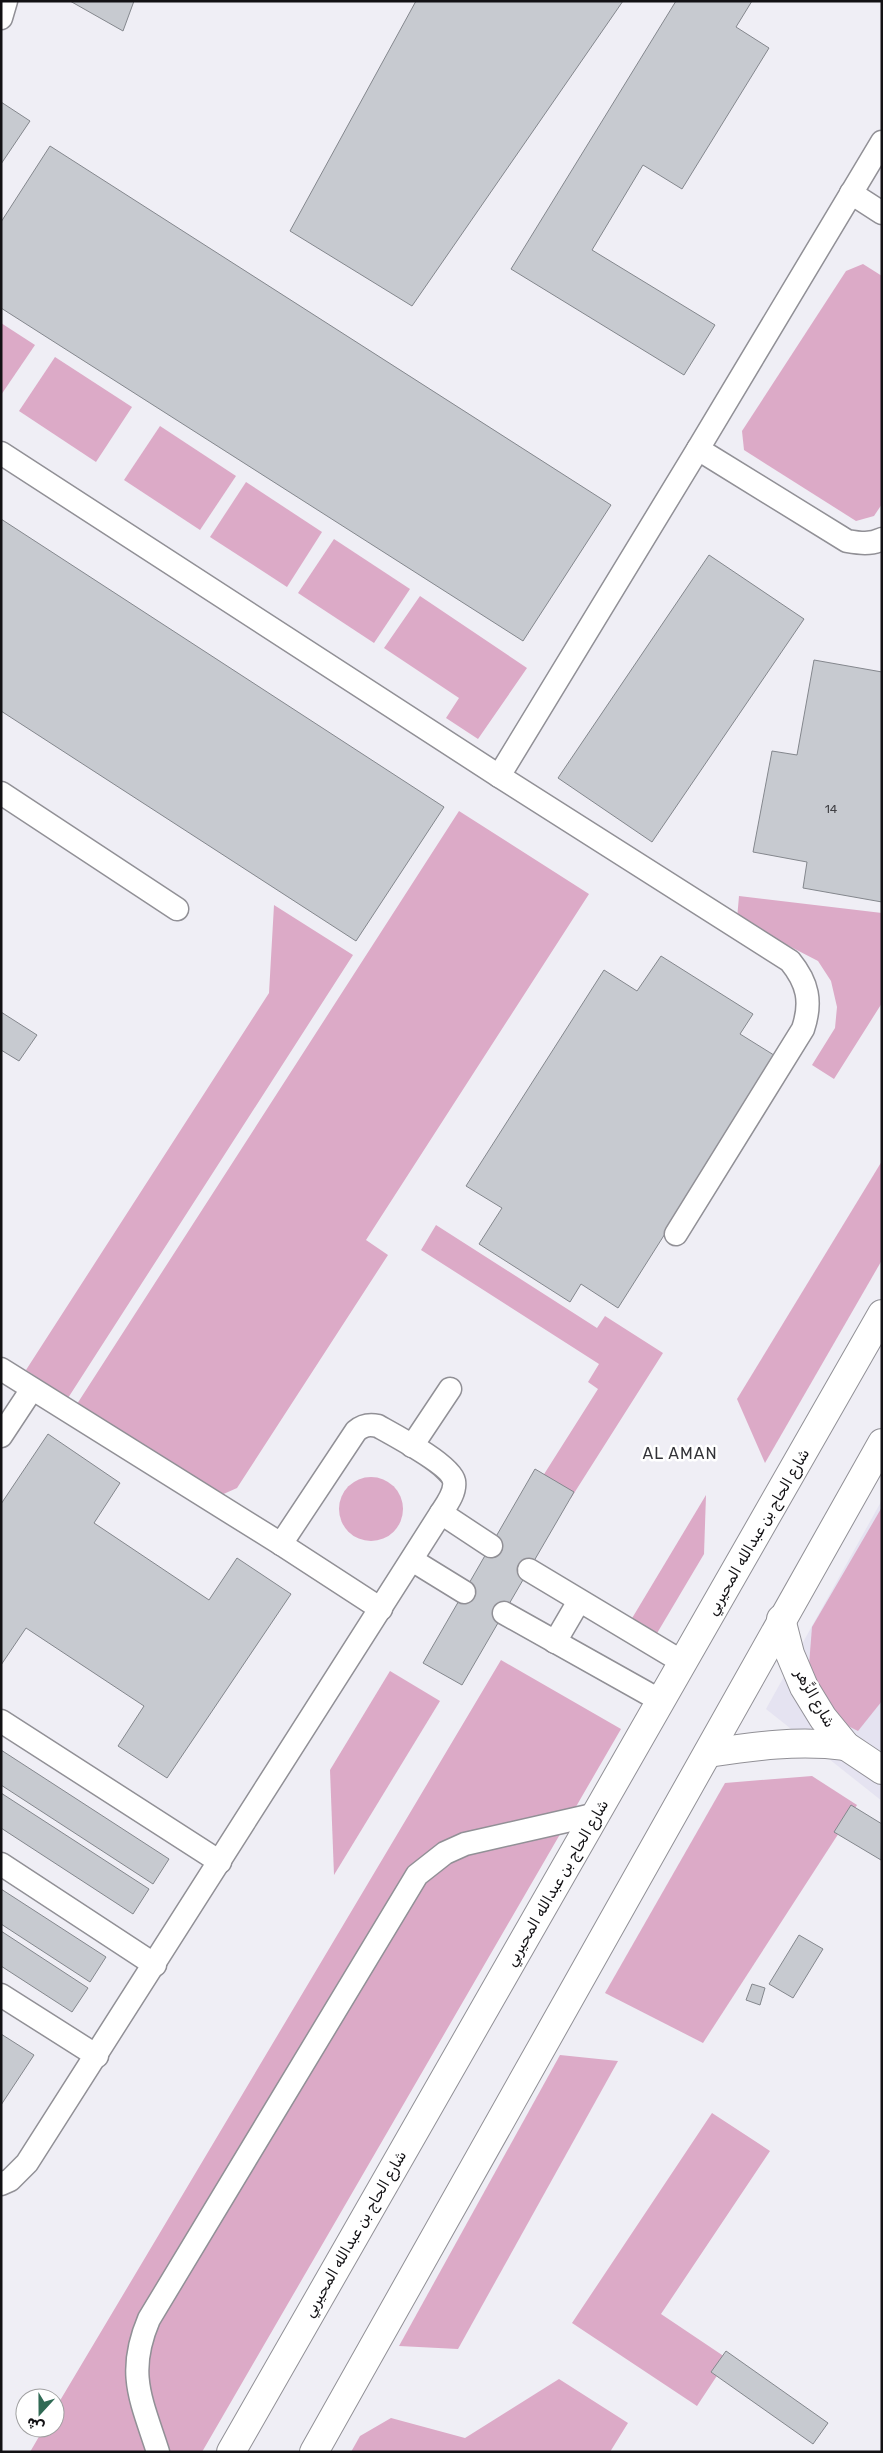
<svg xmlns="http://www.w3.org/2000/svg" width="883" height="2453" font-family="Rubik,'Noto Naskh Arabic',sans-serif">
<rect width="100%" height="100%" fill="#efeef5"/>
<!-- built -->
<polygon fill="#e5e3f1" points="882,1500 882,1801 766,1709"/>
<!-- green -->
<g fill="#dcaac7">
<polygon points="863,264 882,276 882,504 874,516 856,521 744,450 742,431 846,271"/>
<polygon points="1,323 35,345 1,395"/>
<polygon points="55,357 132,407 96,462 19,411"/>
<polygon points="160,426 236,476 200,530 124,480"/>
<polygon points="246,482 322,532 287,587 210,537"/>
<polygon points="334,539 410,589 374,643 298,593"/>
<polygon points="420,596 527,668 478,739 446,718 459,698 384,648"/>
<polygon points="459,811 589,894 366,1240 388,1255 237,1488 219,1496 77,1404"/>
<polygon points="739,896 882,913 882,1003 834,1079 812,1065 835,1028 837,1007 831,981 818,961 737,919"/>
<polygon points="274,905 353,955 68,1398 26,1370 269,993"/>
<polygon points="882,1161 882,1260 765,1463 737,1399"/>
<polygon points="436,1225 597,1328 605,1316 663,1353 571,1498 541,1479 598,1389 588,1382 599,1364 421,1250"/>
<circle cx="371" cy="1509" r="32"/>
<polygon points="706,1495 704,1554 653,1640 628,1625"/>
<polygon points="882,1507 882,1701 858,1731 834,1719 809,1665 812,1627"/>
<polygon points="501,1660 621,1729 202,2452 30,2452 44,2428 55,2428 55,2409"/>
<polygon points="390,1671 440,1701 334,1875 330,1770"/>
<polygon points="812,1776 857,1805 703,2043 605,1993 725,1783"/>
<polygon points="560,2055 618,2061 458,2349 399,2346"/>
<polygon points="712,2113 770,2151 661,2314 728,2359 697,2406 572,2323"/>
<polygon points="559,2379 628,2423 610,2452 351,2452 360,2436 391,2418 465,2438"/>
</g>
<!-- building -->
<g fill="#c7cad0" stroke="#84878d">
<polygon points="70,1 134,1 123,31"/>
<polygon points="416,1 623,1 412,306 290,231"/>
<polygon points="676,1 752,1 736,27 769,48 682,189 643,165 592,250 715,325 684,375 511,269"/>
<polygon points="1,102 30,121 1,164"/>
<polygon points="50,146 611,505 523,641 1,308 1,222"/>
<polygon points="1,519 444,807 356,941 1,711"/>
<polygon points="709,555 804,619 652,842 558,778"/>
<polygon points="814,660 882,672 882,902 803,888 807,862 753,852 772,751 797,755"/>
<polygon points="661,956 753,1014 740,1034 777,1057 618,1308 581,1284 570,1302 479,1244 502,1208 466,1186 604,970 637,991"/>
<polygon points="1,1012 37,1035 19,1061 1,1050"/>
<polygon points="48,1434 120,1483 94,1523 209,1600 237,1558 291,1594 167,1778 118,1746 144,1706 26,1628 1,1665 1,1504"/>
<polygon points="535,1469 574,1492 462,1685 423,1663"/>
<polygon points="1,1750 169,1859 153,1884 1,1785"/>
<polygon points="1,1793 149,1889 133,1914 1,1828"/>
<polygon points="851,1805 882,1824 881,1860 834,1832"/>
<polygon points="1,1889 106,1957 90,1982 1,1924"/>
<polygon points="1,1931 88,1988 72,2012 1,1966"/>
<polygon points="799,1935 823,1949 793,1998 769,1984"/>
<polygon points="752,1984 765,1988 760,2005 746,2000"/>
<polygon points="1,2034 34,2055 1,2105"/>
<polygon points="726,2351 828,2423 813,2444 711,2372"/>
</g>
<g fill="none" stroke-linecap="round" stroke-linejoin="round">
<defs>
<g id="service">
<polyline points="1,18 6,1"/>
<polyline points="851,193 882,213"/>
<path d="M698,449L847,541C859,543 871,545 882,539"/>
<path d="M1,453L499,776L790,961C808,983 812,1002 803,1029L676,1234"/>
<polyline points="499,776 698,449 882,142"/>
<polyline points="1,793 177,909"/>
<polyline points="1,1369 281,1544 381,1609"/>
<polyline points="1,1436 32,1389"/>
<polyline points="412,1446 450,1389"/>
<polyline points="441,1513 491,1546"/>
<polyline points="412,1560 464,1592"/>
<polyline points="529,1570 684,1663"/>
<polyline points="504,1613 661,1701"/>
<polyline points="555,1642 579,1601"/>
<polyline points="1,1721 220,1862"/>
<polyline points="1,1864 155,1965"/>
<polyline points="1,1995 97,2056"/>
<path d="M1,2184L10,2180L27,2163L441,1513C447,1504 456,1492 454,1481C451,1465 394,1435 378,1426C369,1424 363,1425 356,1431L281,1544"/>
<path d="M158,2452C141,2399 126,2373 149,2319L417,1875L445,1853L465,1844L597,1814"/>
</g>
<g id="minor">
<polyline points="781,1619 790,1654 804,1687 823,1718 846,1746 882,1770"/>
<path d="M708,1753C756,1746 797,1740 846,1746"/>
</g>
<g id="tertiary">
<polyline points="231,2452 882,1314"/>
<polyline points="314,2452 882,1443"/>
</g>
</defs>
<!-- service casing -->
<use href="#service" stroke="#919096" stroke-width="25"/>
<!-- minor casing -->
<use href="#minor" stroke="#919096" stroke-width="30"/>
<!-- tertiary casing -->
<use href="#tertiary" stroke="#919096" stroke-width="30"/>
<!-- service -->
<use href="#service" stroke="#fff" stroke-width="22"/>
<!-- minor -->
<use href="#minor" stroke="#fff" stroke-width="28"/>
<!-- tertiary -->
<use href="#tertiary" stroke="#fff" stroke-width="28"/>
</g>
<g text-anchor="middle" stroke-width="5" stroke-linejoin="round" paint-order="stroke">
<!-- number labels -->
<g font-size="12" fill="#3f3f43">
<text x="831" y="813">14</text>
</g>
<!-- street labels -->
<g font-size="15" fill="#121114" stroke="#fff">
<text transform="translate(758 1532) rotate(-60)" y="5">شارع الحاج بن عبدالله المحيربي</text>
<text transform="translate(815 1698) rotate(60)" y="5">شارع الزَّهر</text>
<text transform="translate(557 1883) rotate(-60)" y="5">شارع الحاج بن عبدالله المحيربي</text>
<text transform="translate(355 2234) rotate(-60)" y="5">شارع الحاج بن عبدالله المحيربي</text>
</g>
<!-- neighbourhood labels -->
<g font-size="16" letter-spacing="1" fill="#333338" stroke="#fff">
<text x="680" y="1459">AL AMAN</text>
</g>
</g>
<!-- border -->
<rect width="883" height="2453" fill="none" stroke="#121114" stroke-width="5"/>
<!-- north arrow -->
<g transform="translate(40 2413) rotate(201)"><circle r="24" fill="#ffffff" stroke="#a0a0a1"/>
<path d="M0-4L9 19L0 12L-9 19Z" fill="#306a54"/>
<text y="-8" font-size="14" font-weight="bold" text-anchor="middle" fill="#121114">ش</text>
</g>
</svg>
